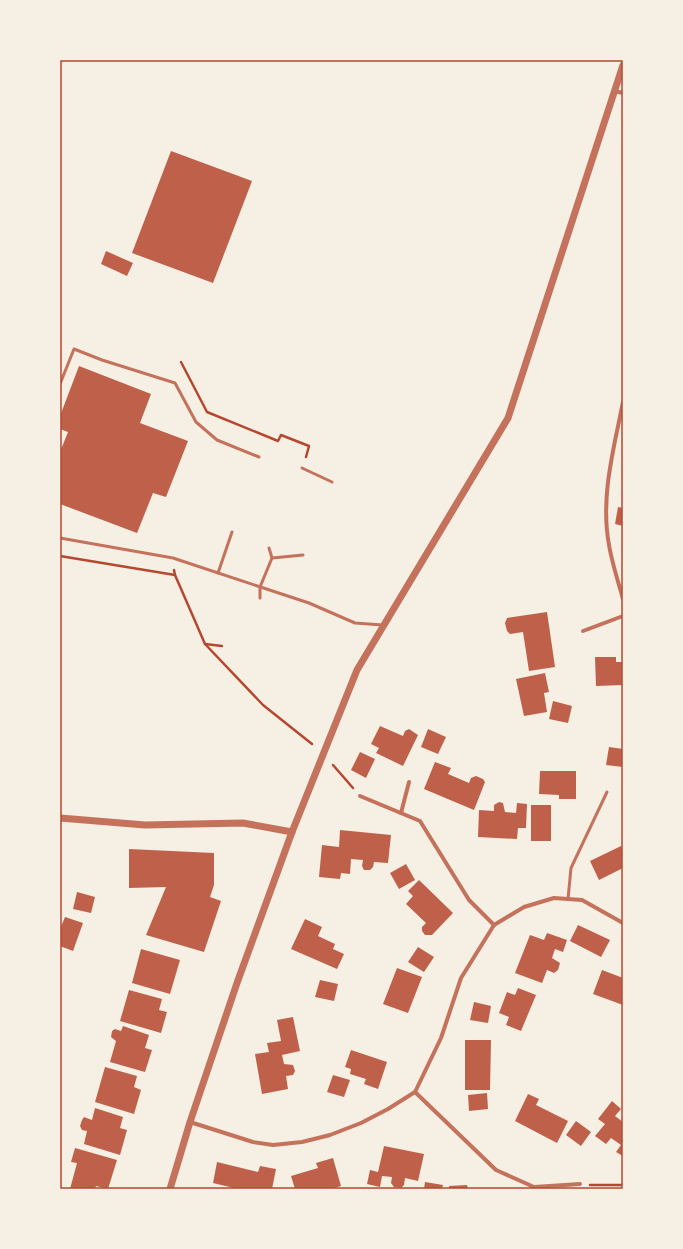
<svg xmlns="http://www.w3.org/2000/svg" width="683" height="1249" font-family="'Noto Sans',sans-serif">
<rect width="100%" height="100%" fill="#f6efe4"/>
<!-- building -->
<g fill="#bf614a">
<polygon points="171,151 252,181 213,283 132,253"/>
<polygon points="106,251 133,263 127,276 101,264"/>
<polygon points="79,366 151,394 140,423 188,441 166,497 153,493 137,533 60,504 60,452 68,432 60,429 60,416"/>
<polygon points="618,507 623,508 623,526 615,524"/>
<polygon points="547,612 555,667 529,671 523,632 510,634 507,631 505,623 507,618"/>
<polygon points="595,657 616,657 616,662 623,662 623,685 596,686"/>
<polygon points="545,673 549,692 544,693 547,712 524,716 516,679"/>
<polygon points="553,701 572,706 568,723 549,719"/>
<polygon points="380,726 403,736 405,731 409,729 418,735 403,766 376,753 379,748 371,744"/>
<polygon points="428,729 446,737 438,754 421,747"/>
<polygon points="609,747 623,749 623,767 606,765"/>
<polygon points="360,752 375,759 366,778 351,770"/>
<polygon points="435,762 451,768 448,774 469,783 471,778 476,776 483,779 485,782 474,810 424,789"/>
<polygon points="540,771 576,771 576,799 559,799 559,795 539,794"/>
<polygon points="499,802 503,803 505,812 516,813 517,803 527,804 526,828 518,828 517,839 478,837 479,810 494,811 494,805"/>
<rect x="531" y="805" width="20" height="36"/>
<polygon points="340,830 391,835 388,863 374,862 373,867 370,870 364,870 362,866 363,860 351,859 350,874 341,873 340,879 319,877 322,845 339,847"/>
<polygon points="621,846 623,851 623,868 599,880 590,861"/>
<polygon points="129,849 214,853 214,885 210,897 221,901 204,952 146,935 166,887 129,888"/>
<polygon points="406,864 415,880 399,889 390,873"/>
<polygon points="419,880 453,913 432,935 425,935 422,931 422,927 426,923 406,904 413,896 408,891"/>
<polygon points="77,892 95,897 91,913 73,909"/>
<polygon points="65,917 83,923 73,951 60,946 60,929"/>
<polygon points="305,919 322,927 318,936 335,944 333,949 344,954 337,969 291,949"/>
<polygon points="578,925 610,940 601,957 570,941"/>
<polygon points="547,933 567,940 563,952 555,949 552,958 560,963 558,970 554,973 547,970 542,983 515,973 530,935 544,940"/>
<polygon points="418,947 434,957 424,972 408,962"/>
<polygon points="141,949 180,960 170,994 132,983"/>
<polygon points="397,968 422,977 408,1013 383,1004"/>
<polygon points="602,970 623,978 623,1005 593,994"/>
<polygon points="320,980 338,984 334,1001 315,997"/>
<polygon points="518,988 536,995 521,1031 506,1025 509,1017 499,1013 507,992 515,995"/>
<polygon points="129,990 162,999 159,1010 167,1012 161,1033 120,1021"/>
<polygon points="474,1002 491,1006 488,1023 470,1020"/>
<polygon points="293,1017 300,1051 282,1055 284,1064 293,1065 295,1071 293,1075 286,1076 288,1089 262,1094 255,1054 269,1052 267,1043 281,1041 277,1020"/>
<polygon points="123,1026 149,1035 145,1048 152,1050 145,1072 110,1062 116,1041 111,1037 112,1031 115,1029 121,1031"/>
<polygon points="465,1040 491,1040 490,1090 465,1090"/>
<polygon points="351,1050 387,1062 378,1089 364,1084 366,1079 350,1074 351,1069 345,1067"/>
<polygon points="105,1067 137,1076 134,1087 141,1090 134,1114 95,1102"/>
<polygon points="333,1075 350,1080 344,1097 327,1092"/>
<polygon points="487,1093 488,1109 469,1111 468,1095"/>
<polygon points="528,1094 539,1099 536,1105 568,1121 557,1143 515,1121"/>
<polygon points="612,1101 621,1109 615,1116 623,1122 623,1156 616,1152 621,1145 611,1138 606,1144 595,1136 605,1124 598,1119"/>
<polygon points="95,1108 123,1117 120,1128 127,1130 120,1155 84,1144 87,1131 82,1130 80,1126 82,1120 84,1117 92,1120"/>
<polygon points="576,1121 591,1132 581,1146 566,1135"/>
<polygon points="384,1146 424,1154 418,1181 405,1178 404,1185 401,1188 394,1187 391,1183 392,1177 382,1176 380,1187 367,1184 370,1170 378,1172"/>
<polygon points="75,1148 117,1160 108,1189 96,1186 95,1189 70,1189 77,1163 71,1162"/>
<polygon points="333,1158 341,1186 331,1189 295,1189 291,1176 318,1168 316,1163"/>
<polygon points="217,1162 258,1172 260,1166 276,1169 272,1189 238,1189 213,1183"/>
<polygon points="425,1182 443,1185 442,1189 424,1189"/>
<polygon points="467,1185 468,1189 449,1189 449,1186"/>
</g>
<g fill="none" stroke-linecap="round" stroke-linejoin="round">
<!-- path -->
<g stroke="#b5482f" stroke-width="2.5">
<polyline points="181,362 207,412 278,441 281,435 309,446 306,457"/>
<polyline points="60,556 175,575"/>
<polyline points="174,570 175,575 205,644 222,646"/>
<polyline points="205,644 263,705 312,744"/>
<polyline points="333,765 353,788"/>
<polyline points="590,1185 623,1185"/>
</g>
<!-- service -->
<g stroke="#c5725c" stroke-width="3">
<polyline points="60,384 74,349 102,360 175,383 196,422 217,440 259,457"/>
<polyline points="302,468 332,482"/>
<polyline points="60,538 173,558 309,603 355,623 383,625"/>
<polyline points="272,558 303,555"/>
<polyline points="218,573 232,532"/>
<polyline points="260,598 260,587 272,558 269,548"/>
<polyline points="568,899 571,868 607,792"/>
</g>
<!-- minor -->
<g stroke="#c5725c" stroke-width="4">
<polyline points="614,91 623,93"/>
<path d="M623,402C614,448 600,497 609,545C612,563 618,581 623,599"/>
<polyline points="583,631 623,616"/>
<polyline points="360,796 420,821 469,900 494,925"/>
<polyline points="401,813 409,782"/>
<polyline points="415,1092 496,1170 534,1187 580,1184"/>
<polyline points="190,1122 253,1142 273,1145 302,1142 330,1135 361,1123 388,1109 415,1092 441,1038 461,978 494,925 524,907 554,898 582,900 623,923"/>
</g>
<!-- tertiary -->
<g stroke="#c5725c" stroke-width="7">
<polyline points="60,818 145,825 243,823 292,832"/>
<polyline points="170,1189 190,1122 237,983 292,832 357,670 508,418 623,65"/>
</g>
</g>
<!-- border -->
<rect width="683" height="1249" fill="none" stroke="#f6efe4" stroke-width="122"/>
<rect x="61" y="61" width="561" height="1127" fill="none" stroke="#b5482f" stroke-width="1.5"/>
</svg>
